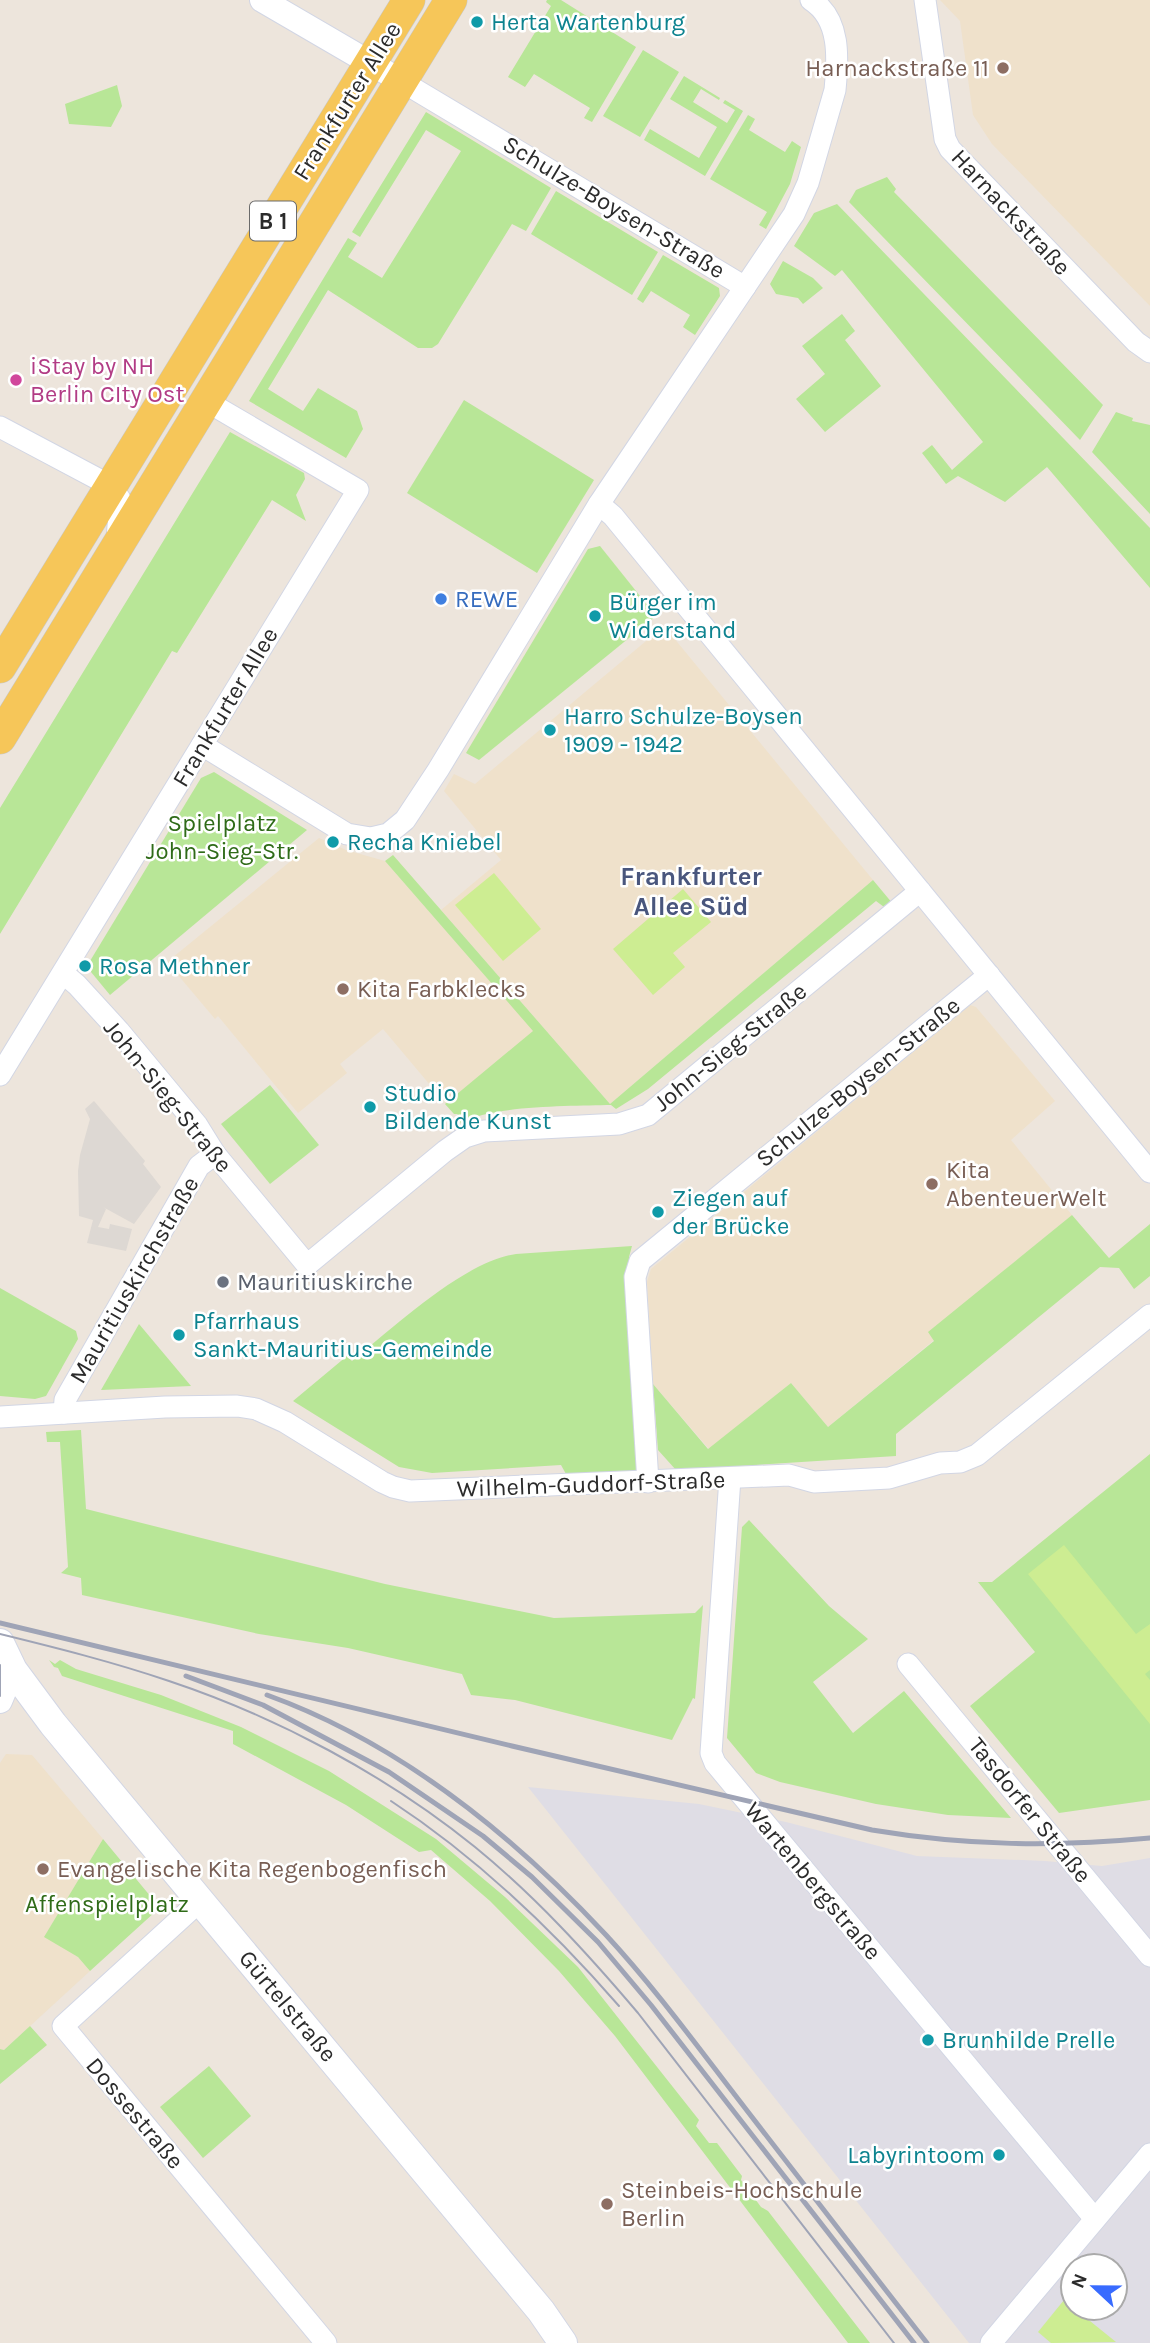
<svg xmlns="http://www.w3.org/2000/svg" width="1150" height="2343" font-family="Karla,sans-serif">
<rect width="100%" height="100%" fill="#ede5dc"/>
<!-- industrial -->
<path fill="#dfdde5" fill-rule="evenodd" d="M528,1787L699,1804L786,1822L917,1856L1045,1861L1102,1866L1150,1858V2343H969ZM1073,2266H1115V2308H1073Z"/>
<!-- education -->
<g fill="#efe1cb">
<polygon points="940,0 1150,0 1150,306 992,144 973,115 960,21"/>
<polygon points="664,626 873,880 610,1104 441,910 501,860 444,791 454,774 475,784"/>
<polygon points="319,838 346,850 385,861 534,1031 446,1104 383,1029 340,1064 347,1073 298,1113 218,1016 215,1019 167,962"/>
<polygon points="970,1005 976,1007 1055,1101 1011,1140 1072,1215 929,1332 934,1340 828,1427 791,1383 709,1449 653,1384 647,1282 651,1269"/>
<polygon points="6,1754 32,1755 103,1839 45,1936 78,1957 90,1971 4,2050 0,2049 0,1763"/>
</g>
<!-- green -->
<g fill="#b8e697">
<polygon points="547,0 561,0 636,47 592,122 584,118 590,108 534,74 525,87 508,77 551,6 546,2"/>
<polygon points="643,50 679,72 640,137 603,116"/>
<polygon points="684,76 720,98 719,100 701,89 693,102 727,123 735,110 723,103 725,100 743,111 705,176 644,140 650,129 699,158 717,127 670,99"/>
<polygon points="117,85 122,106 111,127 69,124 65,104"/>
<polygon points="426,112 551,188 526,231 512,224 438,344 432,348 418,348 328,290 268,389 303,411 318,388 357,411 363,429 346,458 249,401 348,238 357,243 348,257 382,278 461,151 426,130 360,237 352,232"/>
<polygon points="748,115 755,119 749,130 785,152 792,141 801,147 790,184 766,229 759,225 767,212 710,179"/>
<polygon points="887,177 896,189 894,192 1103,405 1080,440 849,202 856,190"/>
<polygon points="556,191 658,252 632,295 531,234"/>
<polygon points="837,204 1150,528 1150,588 1047,467 1005,502 958,476 946,484 922,453 932,445 952,470 983,442 842,270 835,276 794,246 814,213"/>
<polygon points="663,255 719,288 720,296 695,335 683,327 690,315 651,291 643,303 637,299"/>
<polygon points="783,261 813,278 823,288 803,304 798,298 776,294 770,284"/>
<polygon points="842,314 855,331 845,340 881,386 825,432 796,399 825,374 802,346"/>
<polygon points="464,400 594,480 537,573 407,493"/>
<polygon points="1116,412 1133,418 1132,421 1150,425 1150,514 1092,452"/>
<polygon points="230,432 304,473 305,479 296,495 306,521 272,500 177,653 172,651 0,934 0,808"/>
<polygon points="600,546 656,616 479,760 466,753 588,549"/>
<polygon points="214,772 307,830 110,995 91,972 90,961 201,778"/>
<path d="M393,855L610,1104L873,880L893,904L884,907L876,901L648,1089L616,1109L611,1105C573,1106 492,1105 461,1123L456,1117L458,1114H454L445,1104L533,1031L385,861Z"/>
<polygon points="270,1085 319,1145 270,1184 221,1124"/>
<polygon points="1072,1215 1109,1258 1150,1224 1150,1276 1134,1289 1119,1268 1100,1267 896,1434 896,1456 676,1470 658,1450 653,1384 708,1449 791,1383 828,1427 934,1341 928,1332"/>
<path d="M632,1246L629,1257L641,1469L639,1472L566,1474L561,1465L432,1473L399,1467L293,1401L347,1356L352,1361C393,1328 464,1261 516,1254Z"/>
<polygon points="0,1288 76,1331 78,1339 46,1396 35,1399 0,1396"/>
<polygon points="139,1324 191,1386 101,1390"/>
<polygon points="81,1430 86,1509 385,1584 554,1618 695,1613 703,1605 695,1699 693,1698 672,1740 515,1700 471,1695 462,1674 348,1648 259,1634 82,1595 81,1578 61,1573 68,1567 60,1442 47,1442 46,1432"/>
<polygon points="1150,1454 1150,1800 1059,1813 970,1706 1035,1652 978,1582 992,1582"/>
<polygon points="749,1520 829,1606 868,1639 813,1682 853,1733 904,1691 1011,1818 948,1815 876,1804 780,1782 756,1773 727,1738 742,1527"/>
<polygon points="49,1660 55,1664 60,1660 76,1669 161,1695 241,1727 329,1771 436,1839 505,1897 578,1967 699,2120 696,2126 709,2143 717,2143 742,2176 741,2180 761,2207 768,2211 870,2343 848,2343 615,2036 559,1971 490,1901 431,1850 419,1852 346,1805 233,1744 233,1731 62,1676 58,1668 54,1667"/>
<polygon points="103,1839 156,1903 155,1912 90,1971 78,1957 44,1937"/>
<polygon points="30,2026 47,2045 0,2084 0,2049 4,2050"/>
<polygon points="209,2066 251,2116 203,2158 160,2107"/>
</g>
<!-- pitch -->
<g fill="#cded92">
<polygon points="494,873 541,929 503,961 455,905"/>
<polygon points="683,889 711,922 673,953 685,967 653,995 613,949"/>
<polygon points="1064,1545 1136,1634 1150,1624 1150,1670 1145,1674 1150,1680 1150,1724 1028,1574"/>
<polygon points="1064,2300 1116,2342 1051,2343 1038,2332"/>
</g>
<!-- plaza -->
<polygon fill="#ddd8d3" points="94,1101 145,1161 143,1164 161,1187 134,1224 103,1207 106,1209 98,1227 109,1229 110,1224 132,1229 126,1251 87,1243 93,1220 79,1216 78,1171 80,1155 90,1119 85,1109"/>
<g fill="none" stroke-linecap="round" stroke-linejoin="round">
<defs>
<g id="minor">
<polyline points="925,0 945,139 950,149 1136,342 1150,352"/>
<polyline points="401,81 745,287"/>
<polyline points="0,427 111,486 120,499 117,540"/>
<polyline points="599,504 613,516 1150,1172"/>
<path d="M202,745L347,834L371,838L388,834L405,820L438,770L599,504L794,214L808,183L835,90C838,59 841,19 811,0"/>
<polyline points="63,973 77,985 119,1031 197,1125 215,1154 307,1265 445,1151 465,1137 484,1131 619,1124 648,1115 920,891"/>
<polyline points="0,1075 358,490 206,401"/>
<polyline points="64,1413 65,1400 199,1166 215,1154"/>
<polyline points="0,1417 165,1407 237,1406 256,1409 285,1422 382,1482 393,1487 410,1491 789,1475 814,1482 889,1478 940,1463 960,1462 977,1455 1150,1315"/>
<polyline points="730,1478 711,1753 715,1763 1095,2219"/>
<polyline points="648,1482 635,1277 640,1261 989,975"/>
<polyline points="908,1664 1150,1956"/>
<polyline points="200,1901 63,2026 326,2343"/>
<polyline points="991,2343 1150,2154"/>
</g>
<g id="tertiary">
<polyline points="262,0 401,81"/>
<polyline points="0,1701 13,1670"/>
</g>
<polyline id="secondary" points="0,1643 13,1670 53,1724 541,2311 563,2343"/>
<g id="primary">
<polyline points="0,667 409,0"/>
<polyline points="0,738 451,0"/>
</g>
</defs>
<!-- minor casing -->
<use href="#minor" stroke="#d2d6e4" stroke-width="23"/>
<!-- tertiary casing -->
<use href="#tertiary" stroke="#d2d6e4" stroke-width="26"/>
<!-- secondary casing -->
<use href="#secondary" stroke="#d2d6e4" stroke-width="30"/>
<!-- primary casing -->
<use href="#primary" stroke="#c8c8c8" stroke-width="33"/>
<!-- minor -->
<use href="#minor" stroke="#fff" stroke-width="21"/>
<!-- tertiary -->
<use href="#tertiary" stroke="#fff" stroke-width="24"/>
<!-- secondary -->
<use href="#secondary" stroke="#fff" stroke-width="28"/>
<!-- primary -->
<use href="#primary" stroke="#f6c659" stroke-width="32"/>
<!-- tram -->
<g stroke="#9fa4b6" stroke-width="2">
<path d="M0,1634C57,1648 113,1662 169,1681C277,1717 386,1775 475,1847C535,1896 588,1954 638,2013L894,2343"/>
<polyline points="0,1665 0,1696"/>
<path d="M391,1801C478,1858 551,1928 619,2006"/>
</g>
<!-- rail -->
<g stroke="#9fa4b6" stroke-width="5">
<path d="M0,1623L512,1746L872,1830C968,1846 1054,1847 1150,1838"/>
<polyline points="186,1676 263,1705 389,1772 483,1836 532,1877 598,1942 651,2005 914,2343"/>
<path d="M267,1695C397,1742 512,1834 606,1935C656,1989 700,2050 745,2108C806,2187 866,2265 927,2343"/>
</g>
</g>
<!-- markers -->
<g fill="#0f9aa8" stroke="#fff" stroke-width="2.5">
<circle cx="477" cy="22" r="7"/>
<circle cx="595" cy="616" r="7"/>
<circle cx="550" cy="730" r="7"/>
<circle cx="333" cy="842" r="7"/>
<circle cx="85" cy="966" r="7"/>
<circle cx="370" cy="1107" r="7"/>
<circle cx="658" cy="1212" r="7"/>
<circle cx="179" cy="1335" r="7"/>
<circle cx="928" cy="2040" r="7"/>
<circle cx="999" cy="2155" r="7"/>
</g>
<g fill="#8d6e63" stroke="#fff" stroke-width="2.5">
<circle cx="1003" cy="68" r="7"/>
<circle cx="343" cy="989" r="7"/>
<circle cx="932" cy="1184" r="7"/>
<circle cx="43" cy="1869" r="7"/>
<circle cx="607" cy="2204" r="7"/>
</g>
<circle fill="#d1479c" stroke="#fff" stroke-width="2.5" cx="16" cy="380" r="7"/>
<circle fill="#3f7fe0" stroke="#fff" stroke-width="2.5" cx="441" cy="599" r="7"/>
<circle fill="#6b7280" stroke="#fff" stroke-width="2.5" cx="223" cy="1282" r="7"/>
<g text-anchor="middle" stroke-width="5" stroke-linejoin="round" paint-order="stroke">
<!-- shield labels -->
<rect fill="#fff" stroke="#6b6b6b" stroke-width="2" x="250" y="201.5" width="46" height="39" rx="5"/>
<g font-size="23" font-weight="bold" fill="#2b2b2b">
<text x="273" y="229">B 1</text>
</g>
<!-- culture labels -->
<g font-size="24" fill="#0d838f" stroke="#fff" text-anchor="start">
<text x="491" y="30">Herta Wartenburg</text>
<text x="609" y="610">Bürger im<tspan x="609" dy="28">Widerstand</tspan></text>
<text x="564" y="724">Harro Schulze-Boysen<tspan x="564" dy="28">1909 - 1942</tspan></text>
<text x="347" y="850">Recha Kniebel</text>
<text x="99" y="974">Rosa Methner</text>
<text x="384" y="1101">Studio<tspan x="384" dy="28">Bildende Kunst</tspan></text>
<text x="672" y="1206">Ziegen auf<tspan x="672" dy="28">der Brücke</tspan></text>
<text x="193" y="1329">Pfarrhaus<tspan x="193" dy="28">Sankt-Mauritius-Gemeinde</tspan></text>
<text x="942" y="2048">Brunhilde Prelle</text>
<text x="985" y="2163" text-anchor="end">Labyrintoom</text>
</g>
<!-- education labels -->
<g font-size="24" fill="#785e54" stroke="#fff" text-anchor="start">
<text x="989" y="76" text-anchor="end">Harnackstraße 11</text>
<text x="357" y="997">Kita Farbklecks</text>
<text x="946" y="1178">Kita<tspan x="946" dy="28">AbenteuerWelt</tspan></text>
<text x="57" y="1877">Evangelische Kita Regenbogenfisch</text>
<text x="621" y="2198">Steinbeis-Hochschule<tspan x="621" dy="28">Berlin</tspan></text>
</g>
<!-- street labels -->
<g font-size="24" fill="#2b2b2b" stroke="#fff">
<text transform="translate(347 101) rotate(-58)" y="8">Frankfurter Allee</text>
<text transform="translate(614 207) rotate(31)" y="8">Schulze-Boysen-Straße</text>
<text transform="translate(1011 212) rotate(47)" y="8">Harnackstraße</text>
<text transform="translate(225 707) rotate(-59)" y="8">Frankfurter Allee</text>
<text transform="translate(730 1047) rotate(-39)" y="8">John-Sieg-Straße</text>
<text transform="translate(858 1082) rotate(-39)" y="8">Schulze-Boysen-Straße</text>
<text transform="translate(168 1096) rotate(51)" y="8">John-Sieg-Straße</text>
<text transform="translate(134 1280) rotate(-60)" y="8">Mauritiuskirchstraße</text>
<text transform="translate(591 1484) rotate(-2)" y="8">Wilhelm-Guddorf-Straße</text>
<text transform="translate(1030 1810) rotate(51)" y="8">Tasdorfer Straße</text>
<text transform="translate(813 1881) rotate(50)" y="8">Wartenbergstraße</text>
<text transform="translate(288 2006) rotate(50)" y="8">Gürtelstraße</text>
<text transform="translate(135 2113) rotate(50)" y="8">Dossestraße</text>
</g>
<!-- hotel labels -->
<g font-size="24" fill="#b23c85" stroke="#fff" text-anchor="start">
<text x="30" y="374">iStay by NH<tspan x="30" dy="28">Berlin CIty Ost</tspan></text>
</g>
<!-- shop labels -->
<g font-size="24" fill="#366cbe" stroke="#fff" text-anchor="start">
<text x="455" y="607">REWE</text>
</g>
<!-- park labels -->
<g font-size="24" fill="#2f6b18" stroke="#fff">
<text x="222" y="831">Spielplatz<tspan x="222" dy="28">John-Sieg-Str.</tspan></text>
<text x="107" y="1912">Affenspielplatz</text>
</g>
<!-- worship labels -->
<g font-size="24" fill="#5b616d" stroke="#fff" text-anchor="start">
<text x="237" y="1290">Mauritiuskirche</text>
</g>
<!-- neighbourhood labels -->
<g font-size="26" font-weight="bold" fill="#49567d" stroke="#fff">
<text x="691" y="885">Frankfurter<tspan x="691" dy="30">Allee Süd</tspan></text>
</g>
</g>
<!-- north arrow -->
<g transform="translate(1094 2287) rotate(292)"><circle r="33" fill="#ffffff" stroke="#aaaaaa" stroke-width="2"/>
<path d="M0-5L12 26L0 18L-12 26Z" fill="#386bff"/>
<text y="-10" font-size="19" font-weight="bold" text-anchor="middle" fill="#2b2b2b">N</text>
</g>
</svg>
